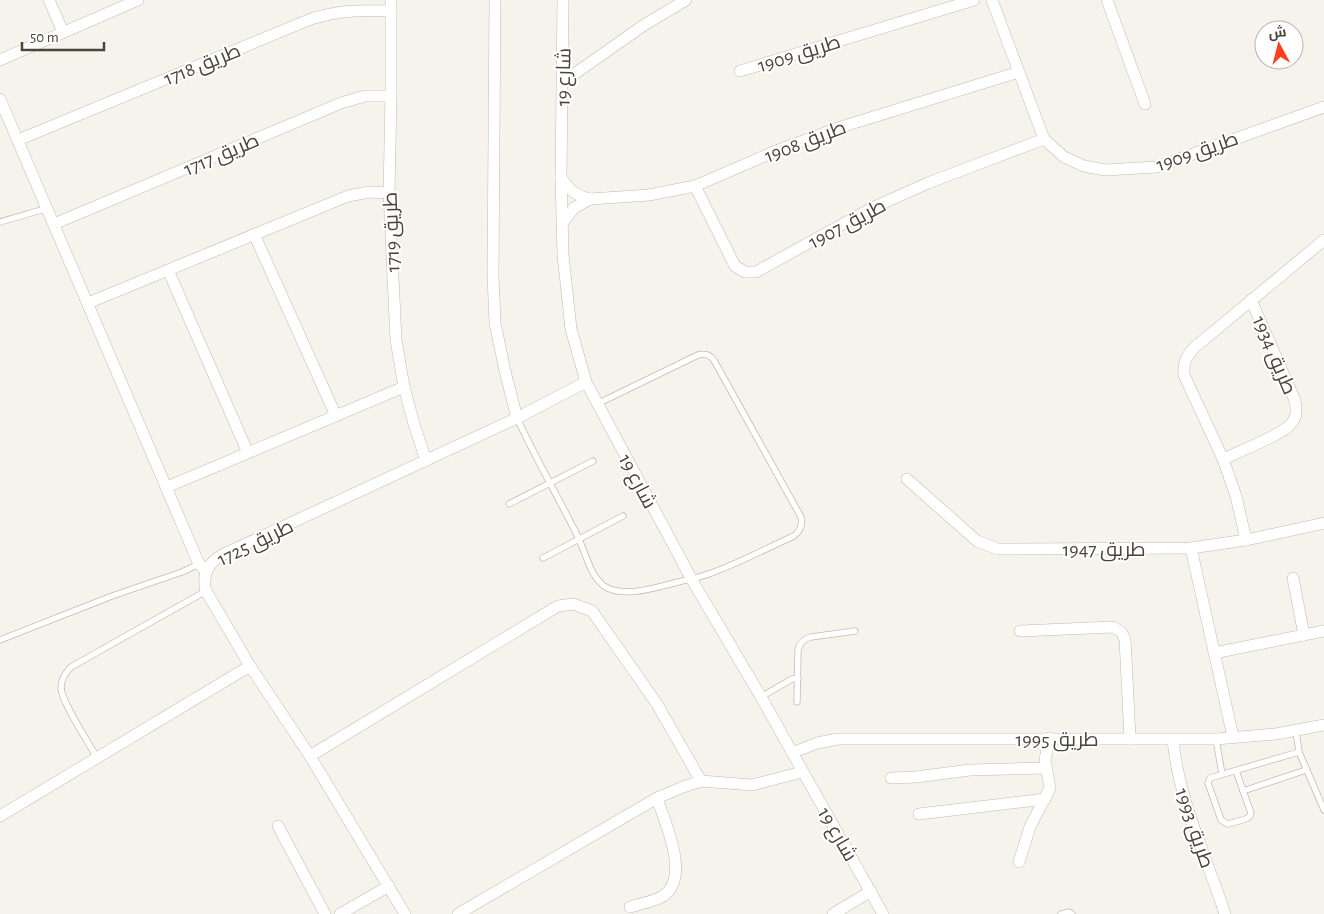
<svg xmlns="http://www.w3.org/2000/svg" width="1324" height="914" font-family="'Alegreya Sans',Cairo,sans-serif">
<rect width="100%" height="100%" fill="#f6f3ec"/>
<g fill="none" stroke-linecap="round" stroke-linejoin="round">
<defs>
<g id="service">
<polyline points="0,222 48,208"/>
<path d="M517,418C535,457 557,495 576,533C585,549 589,575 604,586C624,599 657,587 678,582C690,579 702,577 714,572C741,562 767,548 794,536C800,531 803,525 801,517L715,362C711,355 706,353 698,355L597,404"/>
<polyline points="509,504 593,461"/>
<polyline points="543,558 623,516"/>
<polyline points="0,640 112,596 182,572 199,564"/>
<polyline points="761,697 792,679 798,678"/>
<path d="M797,702L798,650C800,642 804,639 811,637L855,631"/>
<polyline points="1296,731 1299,752 1324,810"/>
<polyline points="1216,739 1222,774"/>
<path d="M97,758C89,743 62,703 61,688C61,679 65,673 71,667L206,591"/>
<polyline points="1236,771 1251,813 1250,816 1246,819 1228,824 1221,820 1208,783 1210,778 1299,752"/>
<polyline points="1243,791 1306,770"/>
<polyline points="1061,914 1069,912 1072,914"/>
</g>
<g id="minor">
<polyline points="49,0 63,32"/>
<polyline points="391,0 391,96 389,193 396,340 404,387 414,424 426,461"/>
<polyline points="495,0 493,275 495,323 505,371 517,418"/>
<polyline points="563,0 561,177 563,255 571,329 586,382 692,580 761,697 883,914"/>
<polyline points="992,0 1044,139 1064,157 1084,166 1105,170 1157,167 1324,107"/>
<polyline points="1107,0 1145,104"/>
<polyline points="0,60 138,0"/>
<polyline points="740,71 974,0"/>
<polyline points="563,82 644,25 686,0"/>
<polyline points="0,99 199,564 206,571"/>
<path d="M18,140L311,19C341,10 360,10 391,11"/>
<path d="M561,177C568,189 576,196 590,199L649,195L695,186L776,151L844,126L1019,72"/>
<polyline points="695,186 735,266 745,272 756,272 872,208 928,183 1044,139"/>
<polyline points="563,222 574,208 590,199"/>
<polyline points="54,224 341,103 365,96 391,96"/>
<polyline points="254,234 336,416"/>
<polyline points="168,270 248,453"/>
<polyline points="88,303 348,196 369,192 389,193"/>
<path d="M1223,459C1238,452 1283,434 1291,424C1298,416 1297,407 1294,398L1251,300"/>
<polyline points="907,479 977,541 998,549 1191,548 1246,540 1324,523"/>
<polyline points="167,487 404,387"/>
<path d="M1246,540L1236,496L1223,459L1184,375C1183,363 1186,356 1195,347L1324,240"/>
<polyline points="1191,548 1233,737"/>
<polyline points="1293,578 1304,635"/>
<polyline points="1020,631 1113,627 1121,632 1125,639 1130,739"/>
<polyline points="1214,653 1324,631"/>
<path d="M1173,740C1179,801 1206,856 1225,914"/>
<polyline points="792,753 817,743 838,739 1216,739 1276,734 1324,725"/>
<polyline points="310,756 558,606 573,604 592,611 657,704 701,781 752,785 802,772"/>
<polyline points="891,778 916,777 970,770 1046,768"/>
<polyline points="919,814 1045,799"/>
<polyline points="0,816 250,666"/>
<polyline points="278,826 325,914"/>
<polyline points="1019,862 1030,827 1050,788 1045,760 1049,738"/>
<path d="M630,907C639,904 656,901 663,896C691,878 665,823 657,798"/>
<polyline points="340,914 389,886"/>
<path d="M405,914L310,756L250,666L206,591C202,575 208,563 222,555L517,418L586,382"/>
<polyline points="458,914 657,798 683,787 701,781"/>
<polyline points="833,914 871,891"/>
</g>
</defs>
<!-- service casing -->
<use href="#service" stroke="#c2bbae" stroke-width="7"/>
<!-- minor casing -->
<use href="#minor" stroke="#c2bbae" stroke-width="12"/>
<!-- service -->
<use href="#service" stroke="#fff" stroke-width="5.5"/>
<!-- minor -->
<use href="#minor" stroke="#fff" stroke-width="11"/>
</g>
<g text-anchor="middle" stroke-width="4" stroke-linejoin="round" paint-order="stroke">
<!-- street labels -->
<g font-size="20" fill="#4b4439" stroke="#fff">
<text transform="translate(799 53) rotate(-17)" y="7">طريق 1909</text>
<text transform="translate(202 64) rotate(-22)" y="7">طريق 1718</text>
<text transform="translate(563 77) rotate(-89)" y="7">شارع 19</text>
<text transform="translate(805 141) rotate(-21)" y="7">طريق 1908</text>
<text transform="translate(1197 151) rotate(-19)" y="7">طريق 1909</text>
<text transform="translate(221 154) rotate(-23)" y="7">طريق 1717</text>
<text transform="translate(847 223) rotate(-28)" y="7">طريق 1907</text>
<text transform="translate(391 232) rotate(-92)" y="7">طريق 1719</text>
<text transform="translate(1275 355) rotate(67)" y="7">طريق 1934</text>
<text transform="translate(638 481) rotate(62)" y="7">شارع 19</text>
<text transform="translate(255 542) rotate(-26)" y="7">طريق 1725</text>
<text x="1104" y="556">طريق 1947</text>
<text x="1057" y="746">طريق 1995</text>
<text transform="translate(1195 828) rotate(71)" y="7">طريق 1993</text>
<text transform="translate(838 834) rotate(60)" y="7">شارع 19</text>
</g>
</g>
<!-- north arrow -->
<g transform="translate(1279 45) rotate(353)"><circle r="24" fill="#ffffff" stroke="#b7b4b0"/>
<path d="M0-4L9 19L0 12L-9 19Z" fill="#fc3f1d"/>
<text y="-8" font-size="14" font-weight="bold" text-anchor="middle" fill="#4b4439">ش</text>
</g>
<!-- scale -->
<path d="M22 42v8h82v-8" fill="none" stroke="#4b4439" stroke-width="2.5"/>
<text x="30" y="42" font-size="15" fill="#4b4439" stroke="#ffffff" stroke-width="4" paint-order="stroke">50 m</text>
</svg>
